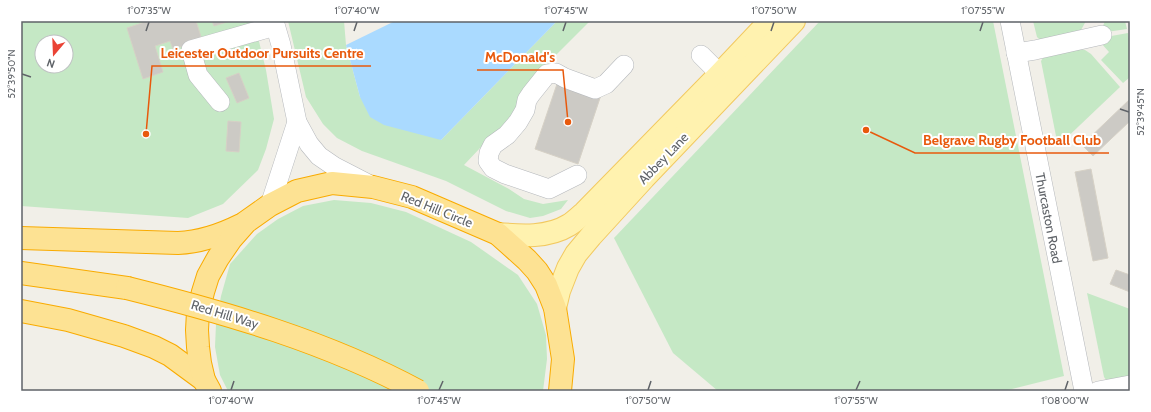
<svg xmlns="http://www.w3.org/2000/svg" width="1151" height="412" font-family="Cabin,sans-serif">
<rect width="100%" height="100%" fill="#f1efe8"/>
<!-- green -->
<g fill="#c5e8c5" fill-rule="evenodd">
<path d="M21,21H53L58,22L64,21H254L266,70L274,119L266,149L258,170L223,204L188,218L21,206ZM42,42H66V66H42Z"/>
<polygon points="288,21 344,21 346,45 360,97 441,140 557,21 590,21 544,67 500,137 481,147 464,165 509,189 524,199 543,204 568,200 561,209 543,216 530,218 506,211 446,181 362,151 337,138 323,124 306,97"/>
<polygon points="820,21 993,21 1064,376 1004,391 718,391 673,353 614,238"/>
<polygon points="1033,21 1086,21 1081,30 1040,40 1037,37"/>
<polygon points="1105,21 1125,21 1127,29 1100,33"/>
<polygon points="1128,33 1130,45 1130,77 1123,83 1101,60 1109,52 1101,43 1100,38"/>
<polygon points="1079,49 1085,50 1091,54 1120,87 1058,146 1041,61 1043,58"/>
<polygon points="334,200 371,203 406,212 471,242 518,275 537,304 546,335 547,359 543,391 228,391 220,375 215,347 216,324 221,296 230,264 257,234 278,219 303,206"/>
<polygon points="1087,293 1130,309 1130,376 1107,381 1104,377"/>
</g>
<!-- water -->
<polygon fill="#aadaff" points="395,21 557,21 441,140 384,125 370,117 360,97 346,45"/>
<!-- building -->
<g fill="#cccac5" stroke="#d6d1c6">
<polygon points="148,21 196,21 202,40 173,49 170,41 155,46 163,72 143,79 127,28"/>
<polygon points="212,21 230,21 214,26"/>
<polygon points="239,73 249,98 237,103 226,78"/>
<polygon points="558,81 601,95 578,164 535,149"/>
<polygon points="1130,99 1130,121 1093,156 1082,145"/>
<polygon points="228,121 241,122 239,152 226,151"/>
<polygon points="1091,169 1108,258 1093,261 1075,172"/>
<polygon points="1116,270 1130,275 1130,292 1110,284"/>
</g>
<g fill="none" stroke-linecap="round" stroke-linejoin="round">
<defs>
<g id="minor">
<polyline points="274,21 281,45 297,122 309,144 319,156 335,167 370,185"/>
<polyline points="1010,21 1084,391"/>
<polyline points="1016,53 1035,50 1102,35"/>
<polyline points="701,55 720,74"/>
<polyline points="220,102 198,75 191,50 275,26"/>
<polyline points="577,175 549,189 505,174 493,168 488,161 489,153 493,145 507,135 518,122 525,110 527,100 531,94 547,74 556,73 565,78 595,89 606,84 624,65"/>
<polyline points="270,205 297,122"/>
<polyline points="1098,391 1130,385"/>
</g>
<g id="major">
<path d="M498,234C521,236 548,238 569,225C574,222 579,217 584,213L720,74L770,21"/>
<polyline points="555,308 559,291 568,268 576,254 591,236 644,178 794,21"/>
</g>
<g id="highway">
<path d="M21,238L178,243C200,242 221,235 241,225"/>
<polyline points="21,273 127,288"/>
<polyline points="21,311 68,320 124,336 154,347 170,355 204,380"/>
<polyline points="210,391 204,380 200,363 198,347 197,330 198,312 203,292 208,276 218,258 231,239 246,222 270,205 297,191 332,183 373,187 412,197 498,234 527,260 537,271 546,285 555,308 563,359 560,391"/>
</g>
</defs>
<!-- minor casing -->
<use href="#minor" stroke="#b5b8bc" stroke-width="20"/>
<!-- major casing -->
<use href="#major" stroke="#f2c960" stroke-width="24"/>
<!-- highway casing -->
<use href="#highway" stroke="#f9ab00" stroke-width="24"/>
<!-- minor -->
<use href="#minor" stroke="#fff" stroke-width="19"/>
<!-- major -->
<use href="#major" stroke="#fff2af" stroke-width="22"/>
<!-- highway -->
<use href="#highway" stroke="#fde293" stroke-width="22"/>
<defs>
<path id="highway-bridge" d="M127,288C227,313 327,342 418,391"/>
</defs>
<!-- highway-bridge casing -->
<use href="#highway-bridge" stroke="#f9ab00" stroke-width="24" stroke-linecap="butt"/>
<!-- highway-bridge -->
<use href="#highway-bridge" stroke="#fde293" stroke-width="22"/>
</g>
<!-- ticks -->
<path fill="none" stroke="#5f6368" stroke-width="1.5" d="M146,31L149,22M354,31L357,22M563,31L566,22M771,31L774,22M980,31L983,22M22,74L31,77M1120,109L1129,112M231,390L234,381M439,390L443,381M648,390L651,381M856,390L860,381M1065,390L1068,381"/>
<g text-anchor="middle" stroke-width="4" stroke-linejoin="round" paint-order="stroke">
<!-- street labels -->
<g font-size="13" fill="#5f6368" stroke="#fff">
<text transform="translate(663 158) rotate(-46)" y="5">Abbey Lane</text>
<text transform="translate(437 209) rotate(22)" y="5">Red Hill Circle</text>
<text transform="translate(1049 218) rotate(79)" y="5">Thurcaston Road</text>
<text transform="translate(225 314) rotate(17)" y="5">Red Hill Way</text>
</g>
</g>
<!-- callouts -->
<path fill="none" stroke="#e8590c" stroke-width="1.5" d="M146 134L152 66H371M568 122L563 70H477M866 130L915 153H1109"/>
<g fill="#e8590c" stroke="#fff" stroke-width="1.5">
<circle cx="146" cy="134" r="4"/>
<circle cx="568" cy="122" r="4"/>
<circle cx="866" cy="130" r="4"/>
</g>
<g font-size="14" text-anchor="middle" font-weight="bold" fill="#e8590c" stroke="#fff" stroke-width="4" stroke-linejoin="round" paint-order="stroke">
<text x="262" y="58">Leicester Outdoor Pursuits Centre</text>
<text x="520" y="62">McDonald's</text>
<text x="1012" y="145">Belgrave Rugby Football Club</text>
</g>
<!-- border -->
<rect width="1151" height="412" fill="none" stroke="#ffffff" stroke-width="44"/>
<!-- north arrow -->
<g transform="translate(54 54) rotate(199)"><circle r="19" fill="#ffffff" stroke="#bfc1c3"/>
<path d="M0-3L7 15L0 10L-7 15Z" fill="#ea4335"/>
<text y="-6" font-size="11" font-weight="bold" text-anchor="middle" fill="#5f6368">N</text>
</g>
<rect x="22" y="22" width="1107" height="368" fill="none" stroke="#5f6368" stroke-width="1.5"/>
<g font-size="10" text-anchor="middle" fill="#5f6368">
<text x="149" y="14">1°07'35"W</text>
<text x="357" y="14">1°07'40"W</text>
<text x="566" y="14">1°07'45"W</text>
<text x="774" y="14">1°07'50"W</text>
<text x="983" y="14">1°07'55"W</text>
<text transform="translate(11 74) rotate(-90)" y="4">52°39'50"N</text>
<text transform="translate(1140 112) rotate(-90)" y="4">52°39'45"N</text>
<text x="231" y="404">1°07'40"W</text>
<text x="439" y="404">1°07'45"W</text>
<text x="648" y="404">1°07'50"W</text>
<text x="856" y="404">1°07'55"W</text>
<text x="1065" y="404">1°08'00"W</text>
</g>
</svg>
